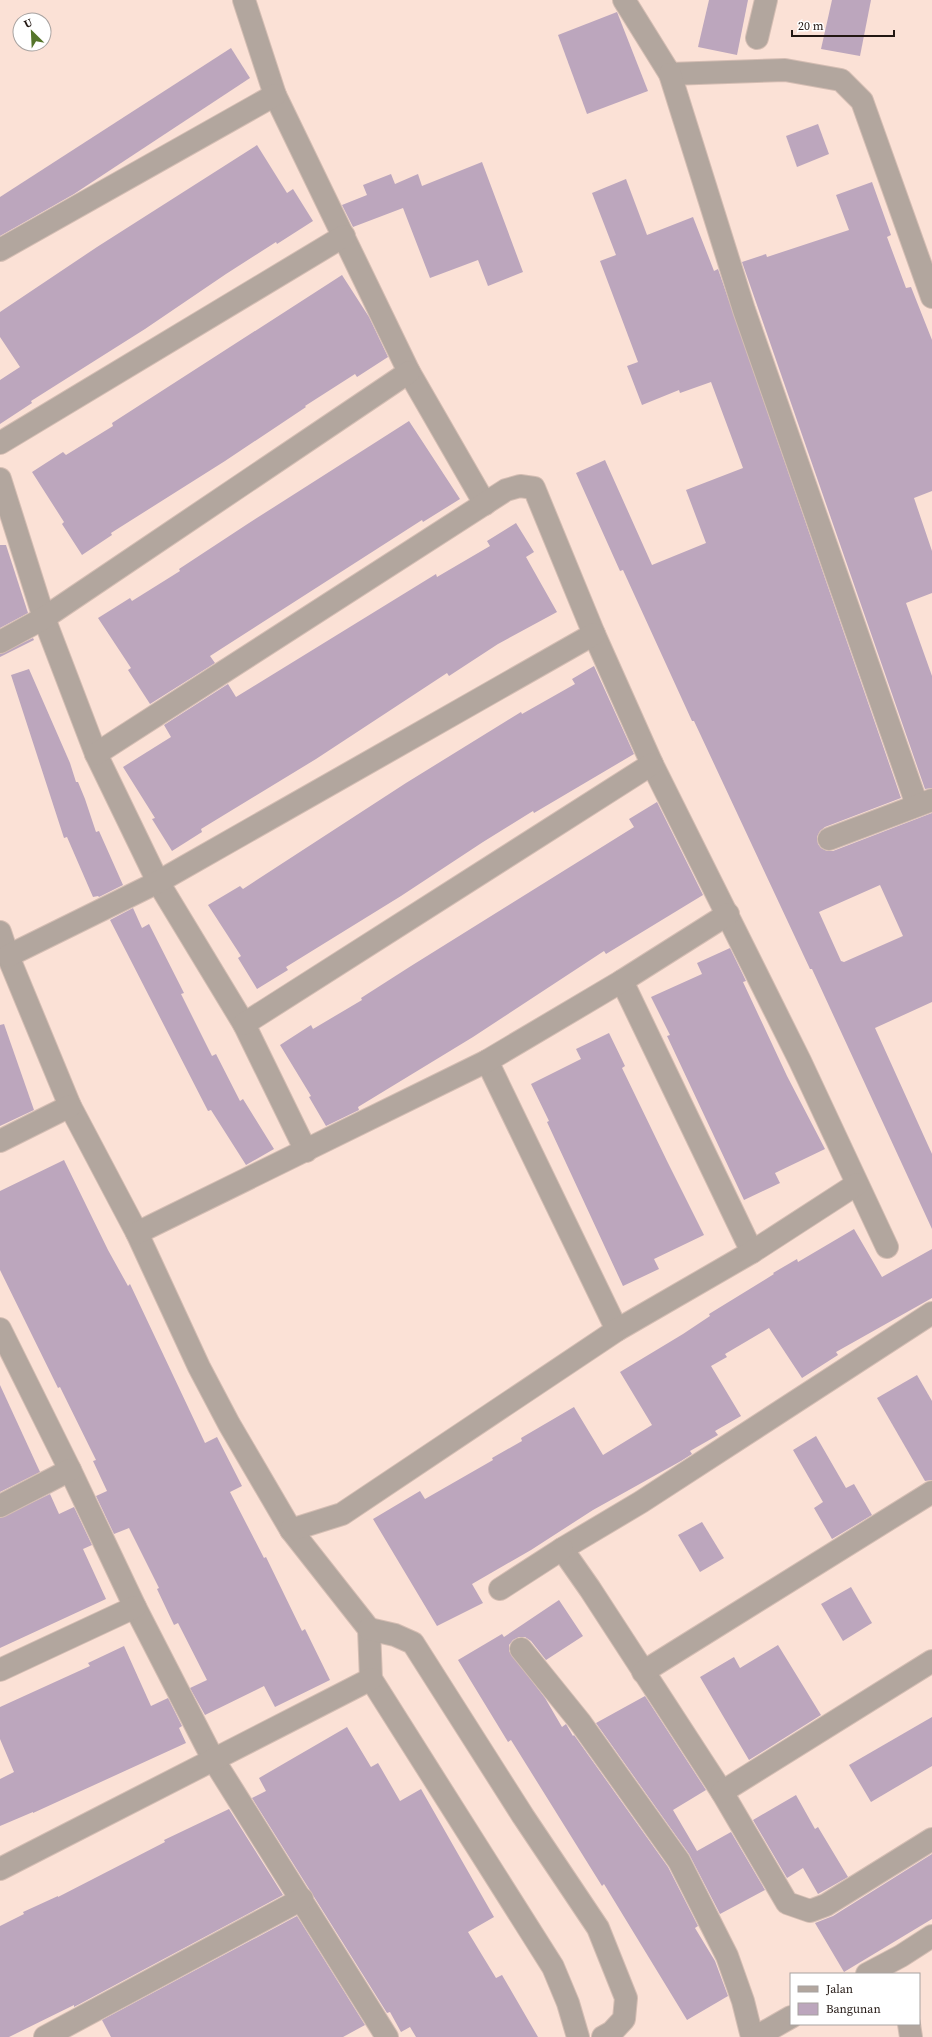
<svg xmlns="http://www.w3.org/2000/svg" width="932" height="2037" font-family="'Source Serif 4',serif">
<rect width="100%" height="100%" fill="#fbe1d6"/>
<!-- building -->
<g fill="#bca6bd" fill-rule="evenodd">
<polygon points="709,0 748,0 737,55 698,47"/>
<polygon points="832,0 871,0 860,56 821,49"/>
<polygon points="617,12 648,91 587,114 558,35"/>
<polygon points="231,48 250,78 74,194 0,236 0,197"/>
<polygon points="818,124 829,154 797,167 786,136"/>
<polygon points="257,145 287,193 293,189 313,221 277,244 276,242 226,274 145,329 31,401 32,403 0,424 0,380 20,367 0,337 0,312 97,247"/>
<polygon points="482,162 523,272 488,286 478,260 430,278 403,208 353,227 342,205 367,195 363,185 391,174 395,184 418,174 422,186"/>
<path d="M626,179L647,235L693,217L714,271L718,269L901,798L825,827L820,831L817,837L818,844L821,848L827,851H833L932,813V1002L875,1028L932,1154V1229L812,969H810L694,721H692L623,570L620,571L576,473L605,460L652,565L706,543L686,490L743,468L711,382L680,393L679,390L642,405L627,366L638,362L600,261L616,255L592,193ZM880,885L903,936L844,962L841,961L819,912Z"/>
<polygon points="872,182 891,235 887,237 906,288 911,287 932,340 932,491 914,498 932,551 932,593 906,603 932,676 932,788 925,789 742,262 766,254 767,257 849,230 836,195"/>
<polygon points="342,275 369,317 388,357 357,377 355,374 305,406 306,407 225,461 111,533 112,535 82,555 62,524 64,522 32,472 63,452 66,455 113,426 112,423"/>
<polygon points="409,421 460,499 423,522 422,520 210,656 215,663 150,704 128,670 131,668 98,618 130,598 132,601 180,571 179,569 249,523"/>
<polygon points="516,523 534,552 526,557 557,612 498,644 449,676 447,673 316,759 201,829 202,832 172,851 152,819 155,818 123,767 171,737 164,725 228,684 236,697 436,574 437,577 490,546 487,541"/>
<polygon points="0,545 6,545 28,613 0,628"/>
<polygon points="33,638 34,640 0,657 0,654"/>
<polygon points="594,666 634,754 534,813 533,811 483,842 401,896 286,967 288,970 257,989 238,958 241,956 208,905 240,886 243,889 406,783 521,712 522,714 575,684 572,679"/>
<polygon points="29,669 70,763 76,782 78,782 85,799 96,832 99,831 123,885 99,897 98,896 93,897 67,837 64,838 11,675"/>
<polygon points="657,802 703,895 606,954 604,951 473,1037 358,1107 359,1110 326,1126 309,1097 311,1096 280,1045 311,1025 313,1029 362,1000 361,998 411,966 634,827 629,819"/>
<polygon points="133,908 142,928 149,924 184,993 181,994 212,1056 216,1054 240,1101 243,1099 274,1149 246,1165 211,1110 208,1111 110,920"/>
<polygon points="730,948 746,981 743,982 787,1076 825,1149 775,1173 780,1183 744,1200 667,1036 670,1035 651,997 702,974 697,963"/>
<polygon points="4,1024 34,1110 0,1126 0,1025"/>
<polygon points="609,1033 625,1066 622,1068 667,1161 704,1235 654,1259 659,1269 623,1286 547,1122 549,1121 531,1084 581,1059 576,1049"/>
<polygon points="64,1160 108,1250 128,1286 130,1284 205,1443 217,1437 242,1486 230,1492 264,1558 266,1557 302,1631 305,1629 330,1680 275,1707 264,1686 205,1715 190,1688 207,1680 178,1623 174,1625 157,1589 159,1588 129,1528 114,1534 96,1496 107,1491 93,1461 96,1460 60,1387 58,1388 0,1270 0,1191"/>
<polygon points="854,1229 882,1277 932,1249 932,1298 836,1352 838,1355 802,1378 769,1328 725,1354 727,1357 711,1366 741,1416 715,1431 718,1435 690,1451 692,1454 681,1461 593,1510 531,1550 472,1584 483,1603 437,1626 373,1519 420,1491 425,1499 493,1460 492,1458 522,1441 521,1438 574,1407 603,1455 652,1425 620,1372 683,1334 710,1316 709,1314 774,1274 773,1273 797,1259 798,1262"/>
<polygon points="917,1375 932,1401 932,1480 925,1481 877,1398"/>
<polygon points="0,1385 40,1472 0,1492"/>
<polygon points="816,1436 846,1488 854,1484 872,1515 832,1539 814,1508 823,1502 793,1450"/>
<polygon points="50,1494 59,1514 74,1507 92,1545 83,1549 106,1599 0,1648 0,1518"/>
<polygon points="702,1522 724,1558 700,1572 678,1535"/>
<polygon points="851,1587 872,1623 843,1641 821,1604"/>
<polygon points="559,1600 583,1636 546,1660 531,1641 525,1637 519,1637 513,1640 509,1645 509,1651 545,1698 562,1727 566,1724 573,1736 574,1735 668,1867 698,1926 695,1928 715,1961 728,1996 687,2020 604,1884 602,1886 511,1740 508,1742 458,1660 502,1634 504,1637"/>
<polygon points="778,1645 821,1715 749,1760 700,1677 734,1657 740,1668"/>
<polygon points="124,1646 151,1706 168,1698 182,1726 179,1728 186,1743 33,1813 33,1812 0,1826 0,1779 14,1772 0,1739 0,1707 90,1666 88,1663"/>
<polygon points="645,1696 706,1790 673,1810 697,1851 731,1832 765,1890 720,1914 689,1854 596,1723"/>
<polygon points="932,1717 932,1766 871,1802 849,1765"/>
<polygon points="347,1727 371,1767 378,1763 400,1801 421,1789 494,1917 468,1932 496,1978 502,1975 538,2037 416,2037 410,2027 401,2032 390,2012 387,2013 252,1798 266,1791 259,1778"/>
<polygon points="796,1795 815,1829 818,1827 848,1877 818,1894 803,1868 787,1878 753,1820"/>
<polygon points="229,1809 283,1895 74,2007 74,2005 9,2037 0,2037 0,1926 24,1914 23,1912 58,1896 58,1897 165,1842 164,1840"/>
<polygon points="932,1854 932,1919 844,1972 815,1923 833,1916"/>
<polygon points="297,1916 365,2025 343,2037 111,2037 102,2020"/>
</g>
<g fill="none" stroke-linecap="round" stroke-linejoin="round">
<defs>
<g id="street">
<polyline points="244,0 275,95 409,372 485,504"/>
<polyline points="624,0 670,74 785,70 841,80 862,101 932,297"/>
<polyline points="757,38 766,0"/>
<polyline points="670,74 744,310 917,805"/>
<polyline points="0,250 275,95"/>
<polyline points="0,443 344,236"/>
<polyline points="0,479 44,618 96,754 158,882 244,1024 306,1151"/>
<polyline points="0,642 44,618 409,372"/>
<polyline points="96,754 506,490 520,486 534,488 594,634 652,764 800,1061 887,1247"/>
<polyline points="829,839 932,800"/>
<polyline points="0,932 8,956 70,1106 137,1233 199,1367 229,1424 291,1530 369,1629 371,1679 553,1967 568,2003 578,2037"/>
<polyline points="8,956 158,882 594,634"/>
<polyline points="622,981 752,1252"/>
<polyline points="244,1024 652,764"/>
<polyline points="487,1061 617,1330"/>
<polyline points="0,1141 70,1106"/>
<polyline points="137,1233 487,1061 622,981 728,914"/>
<polyline points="932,1313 641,1502 562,1549 590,1589 722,1792 787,1903 810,1911 826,1905 932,1839"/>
<polyline points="0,1329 70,1470 135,1607 213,1759 387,2037"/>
<polyline points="0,1506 70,1470"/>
<polyline points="291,1530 342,1514 617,1330 752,1252 857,1184"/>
<polyline points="500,1589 562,1549"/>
<polyline points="369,1629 395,1635 413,1643 523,1816 598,1928 626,1998 624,2019 612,2032 603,2037"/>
<polyline points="521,1649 580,1722 679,1861 727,1956 743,2001 752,2037"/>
<polyline points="0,1670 135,1607"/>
<polyline points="643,1672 932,1492"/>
<polyline points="722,1792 932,1661"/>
<polyline points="0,1869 371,1679"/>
<polyline points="867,1974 901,1956 932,1936"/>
<polyline points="909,2024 911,2037"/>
<polyline points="45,2037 302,1899"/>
<polyline points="756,2037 791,2017"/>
</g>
</defs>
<!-- street casing -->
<use href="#street" stroke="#d4bdb3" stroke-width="24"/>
<!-- street -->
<use href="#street" stroke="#b2a69e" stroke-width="22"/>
</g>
<!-- legend -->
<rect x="790" y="1973" width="130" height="52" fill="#ffffff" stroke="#a7a2a0"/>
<rect x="798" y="1986" width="20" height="6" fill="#b2a69e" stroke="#a7a2a0"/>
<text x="826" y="1993" font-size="12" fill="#221712">Jalan</text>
<rect x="798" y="2003" width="20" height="12" fill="#bca6bd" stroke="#a7a2a0"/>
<text x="826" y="2013" font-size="12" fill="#221712">Bangunan</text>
<!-- north arrow -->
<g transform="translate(32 32) rotate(336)"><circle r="19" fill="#ffffff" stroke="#a7a2a0"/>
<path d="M0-3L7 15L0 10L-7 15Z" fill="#55752b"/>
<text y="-6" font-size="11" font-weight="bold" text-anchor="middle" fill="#221712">U</text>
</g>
<!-- scale -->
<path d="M792 30v6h102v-6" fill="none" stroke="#221712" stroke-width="2"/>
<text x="798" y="30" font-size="12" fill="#221712" stroke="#ffffff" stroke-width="3" paint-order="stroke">20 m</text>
</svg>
